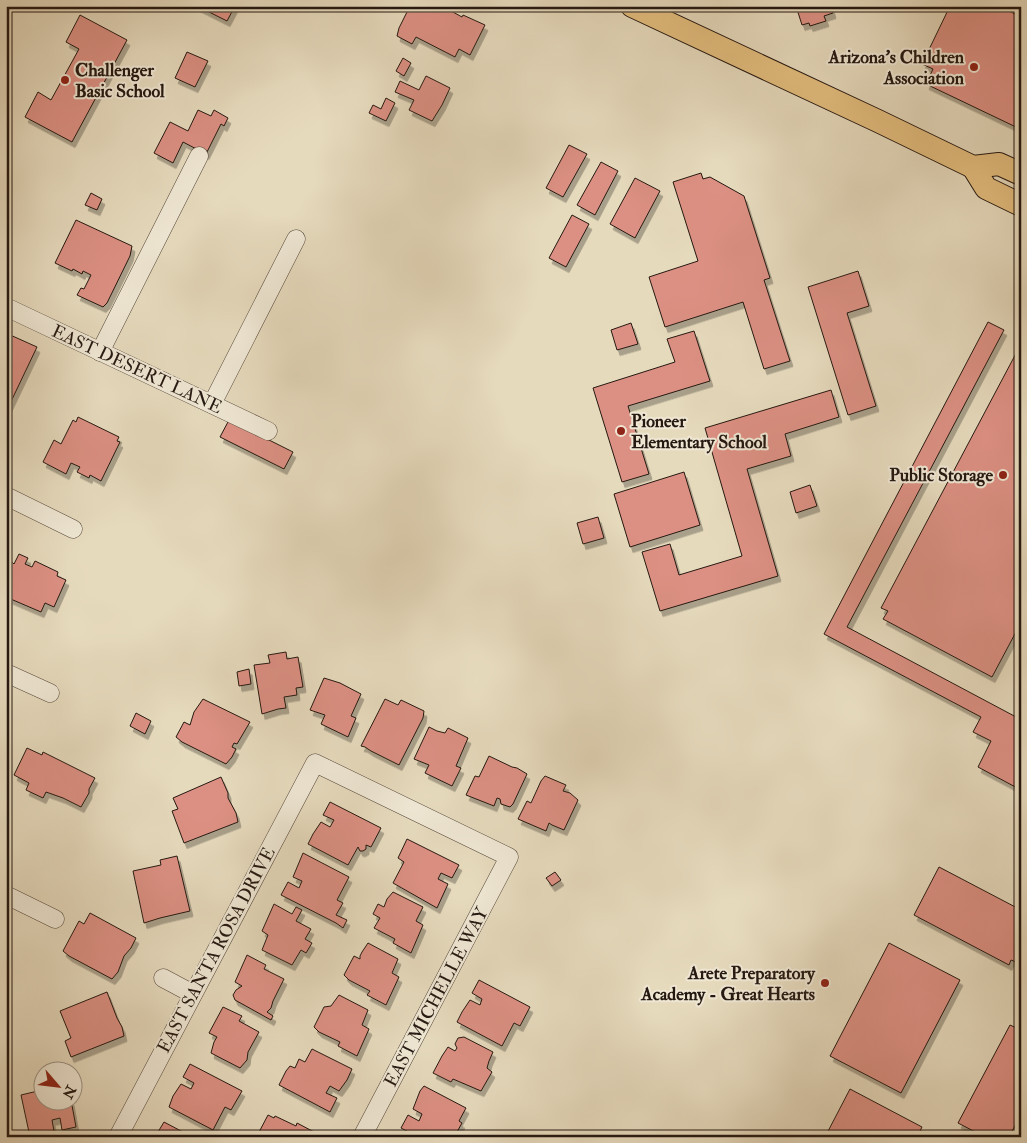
<svg xmlns="http://www.w3.org/2000/svg" width="1027" height="1143" font-family="'IM FELL Double Pica',serif">
<defs>
<filter id="shadow"><feDropShadow dx="3" dy="5.5" stdDeviation="0" flood-color="#0004"/></filter>
</defs>
<rect width="100%" height="100%" fill="#e6dabd"/>
<filter id="stains"><feTurbulence type="fractalNoise" baseFrequency=".004" numOctaves="4"/><feColorMatrix values="0 0 0 0 .2 0 0 0 0 .09 0 0 0 0 .02 0 0 0 .5 -.17"/></filter>
<radialGradient id="worn" r=".72"><stop offset=".6" stop-color="#630" stop-opacity="0"/><stop offset="1" stop-color="#630" stop-opacity=".3"/></radialGradient>
<!-- building -->
<g fill="#dc9083" stroke="#251811" filter="url(#shadow)">
<polygon points="197,6 235,6 227,21"/>
<polygon points="410,6 442,6 462,17 463,15 485,25 470,55 459,49 455,57 416,37 412,44 397,36 399,28"/>
<polygon points="796,6 831,6 833,13 824,16 826,21 810,26 809,23 802,25"/>
<polygon points="950,6 999,6 1021,17 1021,122 1018,128 926,84 933,69 922,64"/>
<polygon points="80,15 127,40 72,142 25,117 38,92 51,100 79,49 66,42"/>
<polygon points="187,52 208,61 195,87 175,78"/>
<polygon points="403,58 411,63 404,76 396,71"/>
<polygon points="426,76 450,88 442,105 432,121 409,110 414,100 395,92 400,81 419,90"/>
<polygon points="386,98 395,103 386,121 369,113 373,105 381,109"/>
<polygon points="198,110 211,116 214,110 228,118 224,126 221,124 206,154 183,142 173,163 154,153 170,122 188,131"/>
<polygon points="569,145 587,154 563,197 546,188"/>
<polygon points="601,162 618,171 595,215 577,205"/>
<polygon points="701,173 703,179 710,177 744,196 770,278 764,280 790,361 764,369 743,302 665,327 649,277 698,261 673,182"/>
<polygon points="635,178 660,191 635,238 610,224"/>
<polygon points="91,193 102,199 97,210 85,205"/>
<polygon points="572,215 589,224 566,267 549,258"/>
<polygon points="76,220 132,246 130,256 107,303 103,307 77,295 81,288 84,289 91,275 83,271 82,274 73,269 72,271 55,263"/>
<polygon points="858,271 869,306 847,313 876,406 848,415 808,287"/>
<polygon points="988,322 1004,330 847,627 1018,718 1021,712 1021,790 978,767 991,741 973,732 981,717 824,634"/>
<polygon points="631,323 638,344 617,350 611,330"/>
<polygon points="694,331 710,381 628,406 649,474 622,482 593,388 675,362 667,339"/>
<polygon points="8,334 37,347 6,412 6,338"/>
<polygon points="1021,344 1021,632 1017,630 992,677 883,619 888,611 881,608"/>
<polygon points="831,390 839,417 785,434 791,456 747,469 778,576 660,611 642,552 670,544 679,575 742,556 705,428"/>
<polygon points="78,417 119,437 117,441 120,442 101,481 90,475 89,478 77,472 80,467 71,463 66,474 43,462 54,440 61,444 73,420 76,422"/>
<polygon points="229,420 293,452 284,469 220,437"/>
<polygon points="684,472 700,525 630,547 614,494"/>
<polygon points="810,485 817,506 796,513 790,492"/>
<polygon points="598,517 604,538 583,544 577,523"/>
<polygon points="19,554 28,558 25,564 32,567 35,561 58,572 57,576 66,580 54,607 45,603 41,612 6,597 6,560 11,561 14,564"/>
<polygon points="286,652 287,659 298,657 303,687 296,688 297,695 284,697 286,708 278,709 262,714 254,665 270,663 268,655"/>
<polygon points="249,669 251,684 239,686 237,672"/>
<polygon points="324,678 340,683 361,694 351,716 356,718 348,737 321,724 325,715 310,710"/>
<polygon points="203,699 250,722 237,744 234,743 232,747 236,749 232,757 226,764 182,742 176,737 184,722 190,725 194,712"/>
<polygon points="385,699 398,705 401,700 424,711 423,718 399,765 371,751 365,747 361,746"/>
<polygon points="136,713 151,721 145,734 130,726"/>
<polygon points="429,727 437,731 445,733 448,728 468,738 456,766 461,768 452,786 425,773 429,765 414,759"/>
<polygon points="27,748 42,755 43,752 95,778 89,789 89,793 81,807 63,798 46,792 43,798 26,790 29,783 14,775"/>
<polygon points="489,756 512,767 517,768 527,774 513,804 510,807 501,804 500,799 497,798 494,806 466,795 475,776 479,777"/>
<polygon points="545,776 566,785 563,791 570,793 578,800 564,830 552,825 549,823 546,831 518,819 527,801 531,803 541,781"/>
<polygon points="221,777 228,793 228,798 236,813 238,822 184,843 172,811 178,809 173,798"/>
<polygon points="330,802 381,828 371,847 366,845 366,849 363,851 360,851 358,847 348,865 308,844 313,834 321,822 330,827 334,820 323,815"/>
<polygon points="407,839 459,865 452,878 441,873 438,879 448,884 437,908 393,883 404,862 398,858"/>
<polygon points="303,853 349,877 337,900 343,903 336,915 347,920 343,928 336,923 281,895 288,882 299,888 302,881 293,877"/>
<polygon points="177,856 190,911 160,918 144,923 133,871 161,865 160,860"/>
<polygon points="939,867 1021,910 1021,964 1011,960 1009,965 914,915"/>
<polygon points="555,872 561,880 552,886 546,878"/>
<polygon points="393,892 423,907 416,921 423,925 411,953 393,943 395,939 374,928 380,918 373,914 378,904 384,907 387,899"/>
<polygon points="274,904 292,914 296,907 302,910 296,921 311,929 305,939 312,943 306,953 301,950 292,965 262,950 268,935 262,931"/>
<polygon points="90,913 136,938 131,948 124,956 118,972 112,979 69,956 63,951 79,921 84,924"/>
<polygon points="368,943 398,959 392,973 399,977 386,1005 367,995 370,991 349,980 344,975 354,956 360,959 360,956 362,952"/>
<polygon points="889,943 960,980 901,1093 830,1056"/>
<polygon points="247,955 266,965 264,969 284,979 273,1001 271,1008 267,1012 273,1016 271,1020 235,1000 233,995 236,990 242,986 235,982"/>
<polygon points="479,980 530,1007 520,1026 514,1023 502,1046 457,1022 462,1012 470,1000 480,1005 482,999 472,993"/>
<polygon points="107,992 117,1018 122,1027 124,1036 71,1057 65,1041 71,1038 60,1011"/>
<polygon points="339,995 368,1010 362,1025 369,1029 357,1056 338,1046 340,1042 319,1032 314,1027 324,1007 331,1006"/>
<polygon points="223,1007 242,1016 239,1021 259,1032 248,1052 247,1060 240,1068 211,1053 214,1042 217,1037 209,1033"/>
<polygon points="1010,1025 1021,1030 1021,1114 1009,1137 985,1137 958,1123"/>
<polygon points="464,1037 493,1052 489,1061 487,1068 492,1072 481,1091 453,1079 451,1082 433,1073 442,1056 448,1047 455,1051 457,1048 455,1044 458,1038"/>
<polygon points="312,1049 352,1069 347,1080 339,1091 330,1086 326,1093 337,1098 330,1112 279,1085 286,1071 290,1066 295,1068 299,1059 305,1062"/>
<polygon points="190,1064 242,1091 231,1110 225,1107 213,1130 169,1107 173,1096 181,1084 191,1089 194,1083 183,1077"/>
<polygon points="424,1086 466,1108 459,1121 462,1123 457,1132 462,1135 461,1137 418,1137 401,1128 408,1115 419,1121 422,1114 413,1109 420,1091"/>
<polygon points="850,1089 922,1127 920,1131 930,1137 825,1137"/>
<polygon points="42,1090 42,1100 71,1100 76,1127 62,1130 60,1118 52,1120 54,1131 30,1137 21,1095"/>
<polygon points="268,1115 274,1118 275,1116 296,1126 297,1123 316,1133 314,1137 261,1137 258,1134"/>
<polygon points="164,1122 181,1131 192,1137 155,1137"/>
</g>
<g fill="none" stroke-linecap="round" stroke-linejoin="round">
<defs>
<g id="minor">
<polyline points="6,307 268,431"/>
<polyline points="100,352 199,156"/>
<polyline points="212,404 296,239"/>
<polyline points="6,496 73,529"/>
<polyline points="6,673 50,693"/>
<polyline points="6,895 55,919"/>
<polyline points="163,978 193,994"/>
<polyline points="118,1137 315,763 509,857 362,1137"/>
</g>
<g id="major">
<polyline points="632,6 878,121 973,167 999,164 1021,174"/>
<polyline points="973,167 986,188 1021,205"/>
</g>
</defs>
<!-- minor casing -->
<use href="#minor" stroke="#55483c" stroke-width="19"/>
<!-- major casing -->
<use href="#major" stroke="#251811" stroke-width="24"/>
<!-- minor -->
<use href="#minor" stroke="#efe7d4" stroke-width="18"/>
<!-- major -->
<use href="#major" stroke="#e3bd7e" stroke-width="22"/>
</g>
<!-- markers -->
<g fill="#8f2418" stroke="#efe7d4" stroke-width="2">
<circle cx="974" cy="67" r="5"/>
<circle cx="65" cy="80" r="5"/>
<circle cx="621" cy="431" r="5"/>
<circle cx="1003" cy="475" r="5"/>
<circle cx="825" cy="983" r="5"/>
</g>
<g text-anchor="middle" stroke-width="4" stroke-linejoin="round" paint-order="stroke">
<!-- poi labels -->
<g font-size="18" font-weight="bold" fill="#251811" stroke="#efe7d4" text-anchor="end">
<text x="964" y="63">Arizona's Children<tspan x="964" dy="21">Association</tspan></text>
<text x="75" y="76" text-anchor="start">Challenger<tspan x="75" dy="21">Basic School</tspan></text>
<text x="631" y="427" text-anchor="start">Pioneer<tspan x="631" dy="21">Elementary School</tspan></text>
<text x="993" y="481">Public Storage</text>
<text x="815" y="979">Arete Preparatory<tspan x="815" dy="21">Academy - Great Hearts</tspan></text>
</g>
<!-- street labels -->
<g font-size="18" fill="#251811" stroke="#efe7d4">
<text transform="translate(137 369) rotate(25)" y="6">EAST DESERT LANE</text>
<text transform="translate(216 950) rotate(-62)" y="6">EAST SANTA ROSA DRIVE</text>
<text transform="translate(436 997) rotate(-62)" y="6">EAST MICHELLE WAY</text>
</g>
</g>
<!-- margin -->
<rect width="1027" height="1143" fill="none" stroke="#e6dabd" stroke-width="25"/>
<rect x="8" y="8" width="1012" height="1128" fill="none" stroke="#251811" stroke-width="2.5"/>
<rect x="12" y="12" width="1002" height="1118" fill="none" stroke="#251811"/>
<!-- north arrow -->
<g transform="translate(58 1086) rotate(118)"><circle r="24" fill="#efe7d4" stroke="#9e9486"/>
<path d="M0-4L9 19L0 12L-9 19Z" fill="#8f2418"/>
<text y="-8" font-size="14" font-weight="bold" text-anchor="middle" fill="#251811">N</text>
</g>
<rect width="100%" height="100%" filter="url(#stains)"/>
<rect width="100%" height="100%" fill="url(#worn)"/>
</svg>
